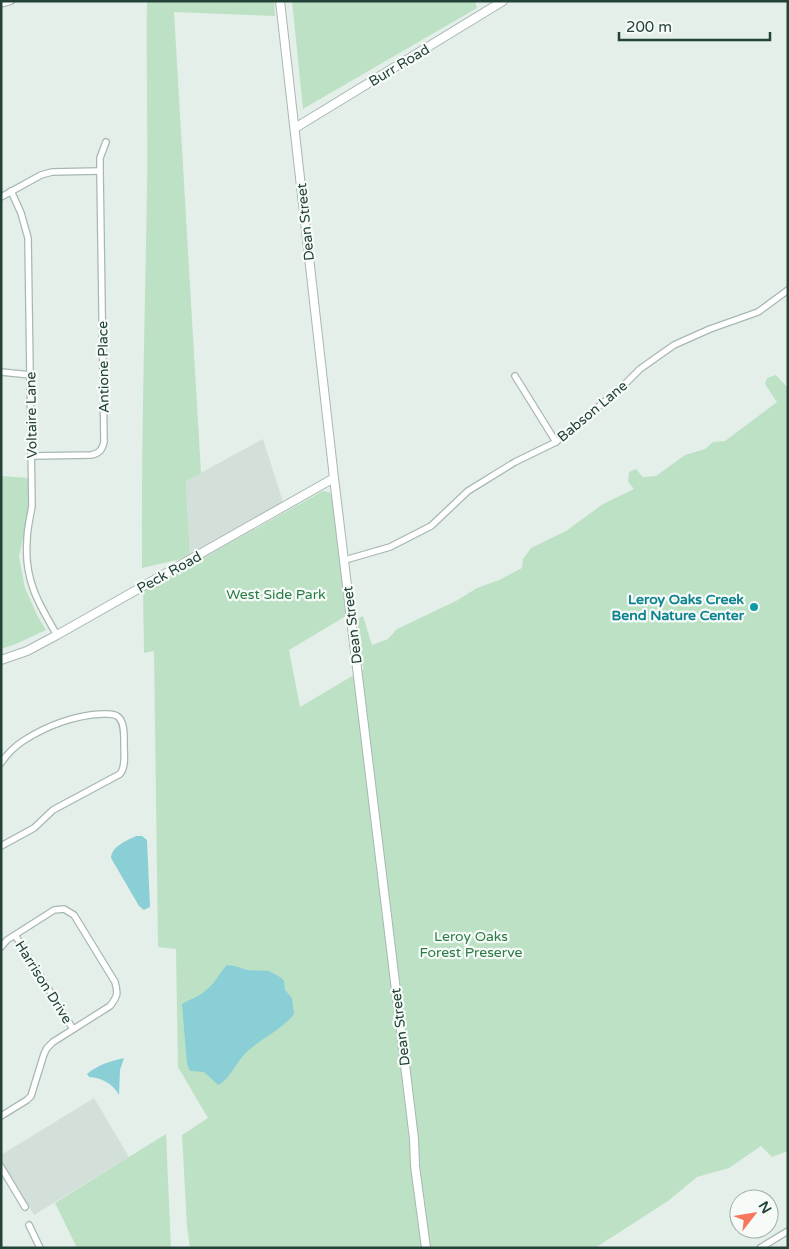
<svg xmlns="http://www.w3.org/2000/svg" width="789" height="1249" font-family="'Varela Round',sans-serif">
<rect width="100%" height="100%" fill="#e5efea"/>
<!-- built -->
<g fill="#d3dfd9">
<polygon points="263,439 284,505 190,557 186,481"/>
<polygon points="94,1098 129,1157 34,1215 1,1161 1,1155"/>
</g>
<!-- green -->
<g fill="#bde1c5">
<path d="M147,1H274L275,16L174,12L201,473L186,481L190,557L142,568C141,442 145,316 147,190C148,127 146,64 147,1Z"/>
<polygon points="292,1 475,1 477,8 303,109"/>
<polygon points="776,375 788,388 788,1151 772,1157 761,1146 729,1168 697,1177 668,1201 595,1248 190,1248 187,1227 182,1135 208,1118 178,1067 176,949 158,947 154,651 144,653 143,592 323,491 329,492 333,497 346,616 289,650 300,707 364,669 362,664 357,619 363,616 372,645 388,639 397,629 456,601 477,588 499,580 522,568 523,559 531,548 566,531 603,504 634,489 628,482 629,472 636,469 643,477 656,476 685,455 705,449 713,442 725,441 777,402 765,384 767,378"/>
<polygon points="1,476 30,478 30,506 19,557 25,588 37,615 46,630 16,644 1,649"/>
<polygon points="166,1134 171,1248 77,1248 55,1203"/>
</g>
<!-- water -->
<g fill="#8bcfd6">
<path d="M136,836H142L147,840L150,907L144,910L139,906L111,858C112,846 126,841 136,836Z"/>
<path d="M227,965L235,966L247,970L269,971L280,977L284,981L285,990L292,998L294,1014C280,1032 258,1039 243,1056C235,1065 228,1081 218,1085L204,1072L190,1071L187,1064L182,1004C190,999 199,997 206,990C211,986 216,980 219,975C222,971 223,969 227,965Z"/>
<path d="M124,1058L120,1070L119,1095C112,1083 102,1078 89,1077L87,1074C97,1065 111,1061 124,1058Z"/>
</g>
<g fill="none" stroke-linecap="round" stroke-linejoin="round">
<defs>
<g id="minor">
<polyline points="1,4 11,1"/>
<path d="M11,191L21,213L28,238L32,506C30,518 27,529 27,541C24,579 38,603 57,635"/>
<polyline points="1,197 41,175 52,172 100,171"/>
<polyline points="1,372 31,375"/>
<polyline points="515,376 556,442"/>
<path d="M32,456L91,455C100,453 102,450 104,442L100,171V158L106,142"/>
<polyline points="345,560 390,547 431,526 468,491 515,462 556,442 622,387 640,369 674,345 710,329 758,312 788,290"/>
<path d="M1,763C7,754 14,747 23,741C46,726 75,715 102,714C107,714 113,713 117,716C125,721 124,736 124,745C124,754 126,767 120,774L53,810L34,828L1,846"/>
<polyline points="15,935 73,1029"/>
<path d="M1,947L7,940L54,910L64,909L74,915L115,982C118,993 118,996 110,1006L53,1042L47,1048L44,1054L31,1096L27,1100L1,1116"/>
<polyline points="1,1167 25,1207"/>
<polyline points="29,1225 40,1248"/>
<polyline points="760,1248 788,1231"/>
</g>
<g id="tertiary">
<polyline points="280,1 334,478 414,1139 415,1166 426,1248"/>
<polyline points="295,128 503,1"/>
<polyline points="1,660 27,651 57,635 334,478"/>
</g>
</defs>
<!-- minor casing -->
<use href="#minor" stroke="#a7b8b1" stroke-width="8"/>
<!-- tertiary casing -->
<use href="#tertiary" stroke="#a7b8b1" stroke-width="10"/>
<!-- minor -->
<use href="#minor" stroke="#fff" stroke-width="5.5"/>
<!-- tertiary -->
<use href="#tertiary" stroke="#fff" stroke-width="8"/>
</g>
<!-- markers -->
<circle fill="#0f9aa8" stroke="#f6fbf8" stroke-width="2" cx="754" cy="607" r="5"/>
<g text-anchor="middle" stroke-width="4.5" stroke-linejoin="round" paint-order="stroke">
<!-- street labels -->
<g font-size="14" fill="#234238" stroke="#f6fbf8">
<text transform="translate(399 65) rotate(-31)" y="5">Burr Road</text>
<text transform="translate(305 222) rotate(-96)" y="5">Dean Street</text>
<text transform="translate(103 367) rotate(-91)" y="5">Antione Place</text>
<text transform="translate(592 411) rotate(-40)" y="5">Babson Lane</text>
<text transform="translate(31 415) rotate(-91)" y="5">Voltaire Lane</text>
<text transform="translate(169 572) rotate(-29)" y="5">Peck Road</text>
<text transform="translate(352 625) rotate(-97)" y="5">Dean Street</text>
<text transform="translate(44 982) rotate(58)" y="5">Harrison Drive</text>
<text transform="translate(400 1027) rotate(-97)" y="5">Dean Street</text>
</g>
<!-- park labels -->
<g font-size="14" fill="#2b7b45" stroke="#f6fbf8">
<text x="276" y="599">West Side Park</text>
<text x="471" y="941">Leroy Oaks<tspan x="471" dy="16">Forest Preserve</tspan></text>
</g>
<!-- culture labels -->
<g font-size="14" font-weight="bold" fill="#0d838f" stroke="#f6fbf8" text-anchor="end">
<text x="744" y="604">Leroy Oaks Creek<tspan x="744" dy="16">Bend Nature Center</tspan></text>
</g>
</g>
<!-- border -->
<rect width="789" height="1249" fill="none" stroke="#234238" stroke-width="5"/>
<!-- north arrow -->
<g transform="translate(754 1214) rotate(59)"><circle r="24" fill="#f6fbf8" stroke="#a2b1ab"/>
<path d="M0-4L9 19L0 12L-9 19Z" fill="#f8775a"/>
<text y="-8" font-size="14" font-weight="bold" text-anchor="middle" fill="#234238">N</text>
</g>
<!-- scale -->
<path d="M619 32v8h151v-8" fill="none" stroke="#234238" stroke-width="2.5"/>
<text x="626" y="32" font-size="15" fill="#234238" stroke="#f6fbf8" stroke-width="4" paint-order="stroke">200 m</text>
</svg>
